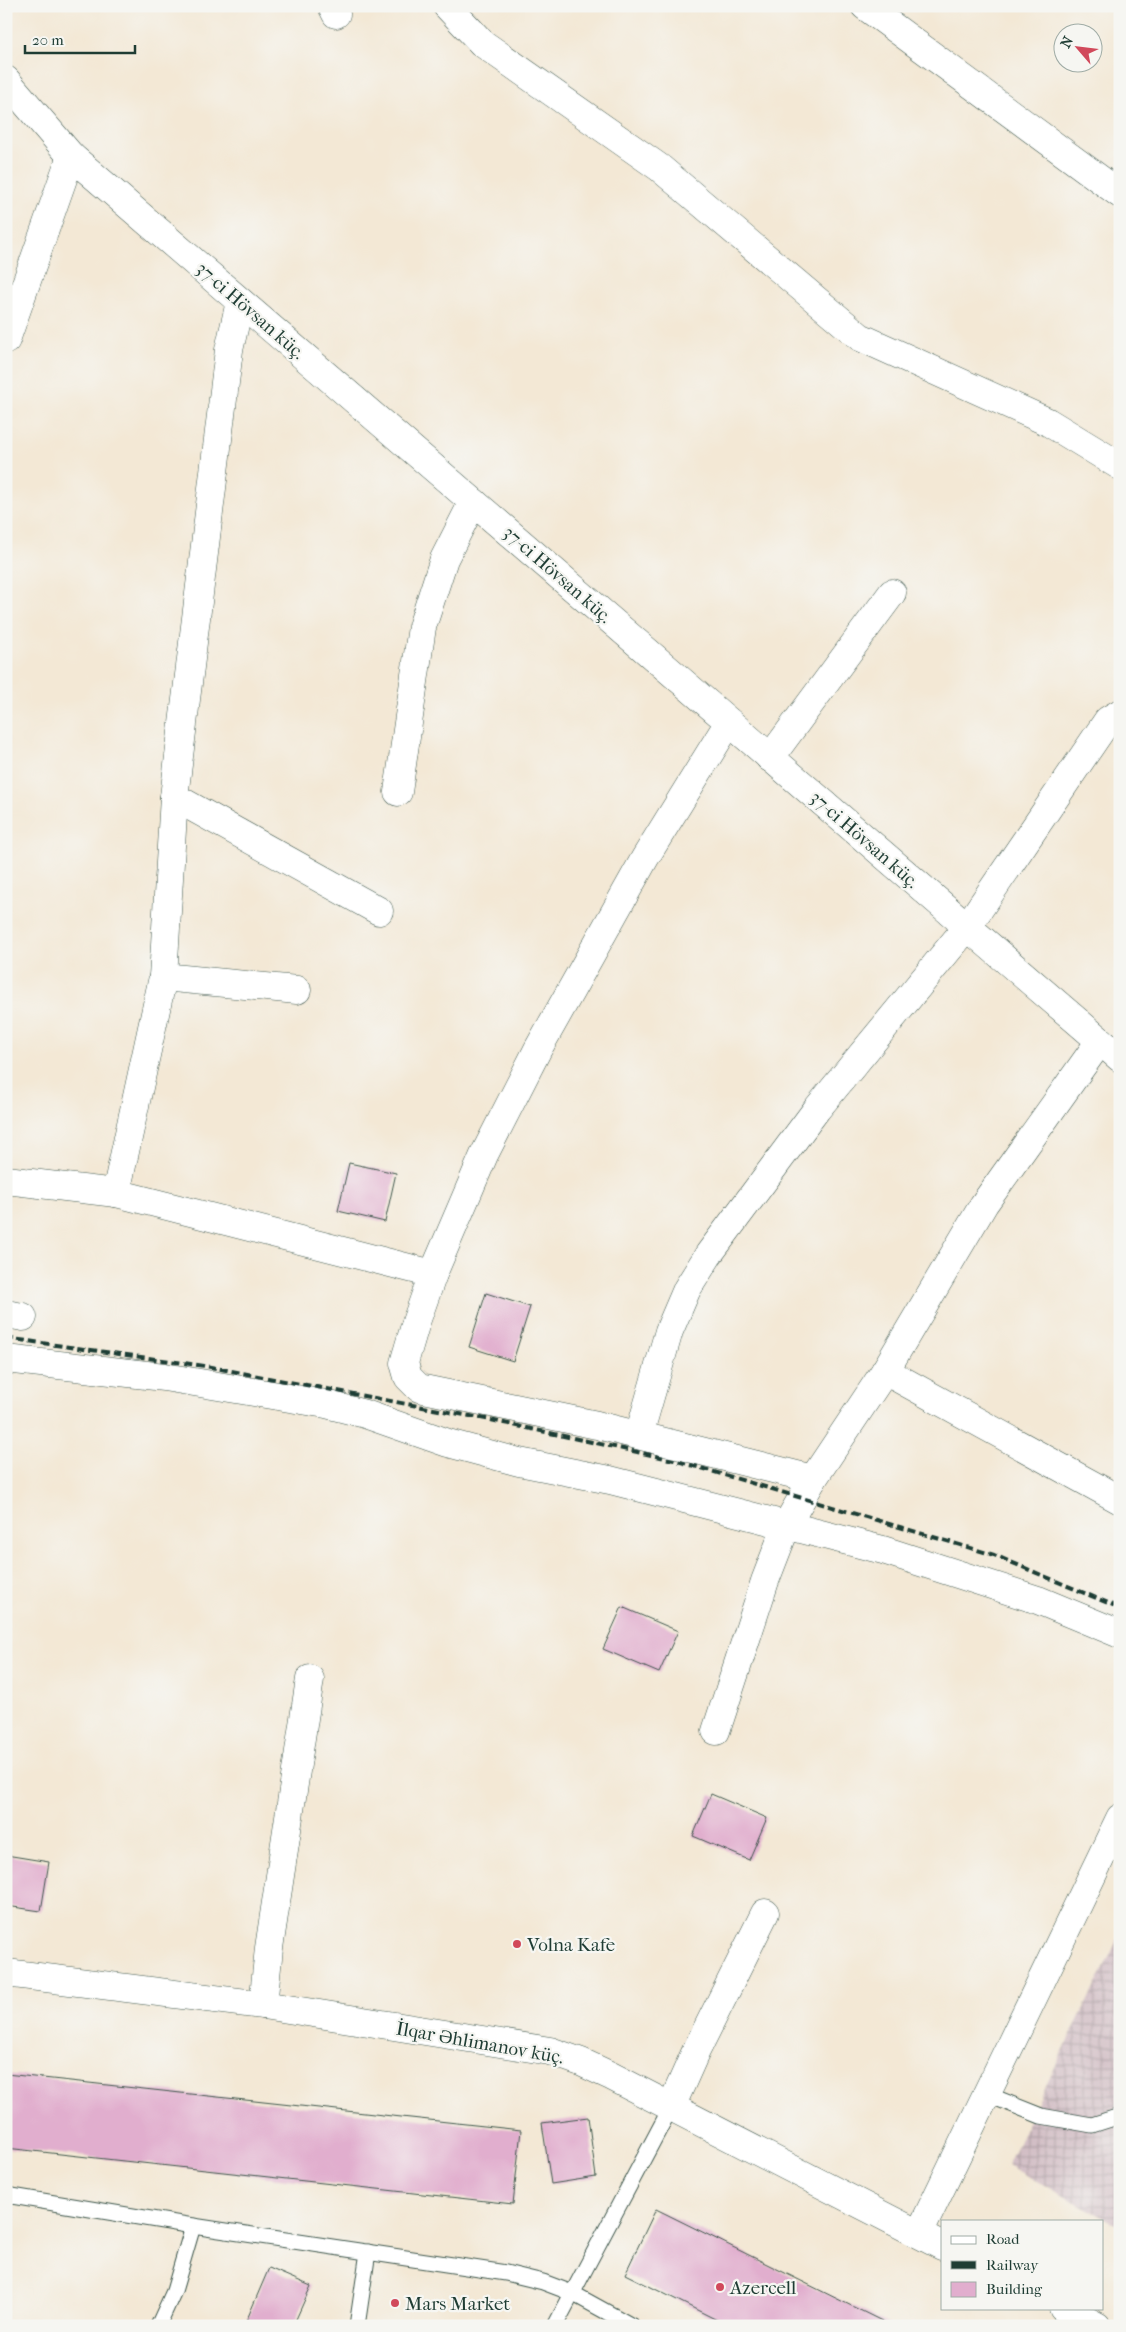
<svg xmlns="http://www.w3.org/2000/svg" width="1126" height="2332" font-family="'IM FELL French Canon',serif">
<defs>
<pattern id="industrial-grid" width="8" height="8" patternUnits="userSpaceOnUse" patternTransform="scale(1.25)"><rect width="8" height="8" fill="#d2bec5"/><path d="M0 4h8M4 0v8" fill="none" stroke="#aa9ca1"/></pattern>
</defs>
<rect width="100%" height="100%" fill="#f6f6f2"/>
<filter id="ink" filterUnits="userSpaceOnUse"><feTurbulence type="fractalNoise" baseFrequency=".02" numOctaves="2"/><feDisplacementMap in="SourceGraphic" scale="10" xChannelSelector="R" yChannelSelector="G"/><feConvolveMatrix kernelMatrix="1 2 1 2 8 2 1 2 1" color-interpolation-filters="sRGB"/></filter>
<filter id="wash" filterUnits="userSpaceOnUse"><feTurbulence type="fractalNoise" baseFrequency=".0096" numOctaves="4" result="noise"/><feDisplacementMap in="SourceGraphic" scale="20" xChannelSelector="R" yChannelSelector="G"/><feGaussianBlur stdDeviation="1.12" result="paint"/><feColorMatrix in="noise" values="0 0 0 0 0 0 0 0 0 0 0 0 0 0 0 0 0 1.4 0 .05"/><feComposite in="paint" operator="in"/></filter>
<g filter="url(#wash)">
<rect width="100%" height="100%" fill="#f3e8d5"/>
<!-- industrial -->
<polygon fill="url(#industrial-grid)" points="1118,1939 1120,1940 1120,2226 1007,2165"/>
<g id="blocks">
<!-- building -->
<g fill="#e1aece">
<polygon points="349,1163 396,1173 385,1222 338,1211"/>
<polygon points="486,1293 530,1307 513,1361 469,1347"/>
<polygon points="622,1607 678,1631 659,1673 603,1649"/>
<polygon points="711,1794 767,1818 749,1860 693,1836"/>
<polygon points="6,1855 49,1862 41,1911 6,1906"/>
<polygon points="6,2074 521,2130 513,2204 6,2148"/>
<polygon points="588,2117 596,2177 551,2184 542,2123"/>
<polygon points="656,2209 892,2326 729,2326 625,2274"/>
<polygon points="269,2268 311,2286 293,2326 250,2326 245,2324"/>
</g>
</g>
</g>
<g filter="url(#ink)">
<use href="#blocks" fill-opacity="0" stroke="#3f574c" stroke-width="1"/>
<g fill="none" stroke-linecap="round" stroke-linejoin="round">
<defs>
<g id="service">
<polyline points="986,2094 1041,2116 1092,2125 1120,2116"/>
<polyline points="6,2195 193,2226 506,2273 543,2282 572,2293 632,2326"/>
<polyline points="158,2326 174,2291 193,2226"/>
<polyline points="357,2326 368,2252"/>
<polyline points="555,2326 671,2107"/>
</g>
<g id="minor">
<polyline points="332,6 336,14"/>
<polyline points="447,6 482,43 660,168 860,337 1048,422 1120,466"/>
<polyline points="865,6 1120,194"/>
<polyline points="6,80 71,156 1120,1058"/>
<polyline points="6,340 71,156"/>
<polyline points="729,722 645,858 538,1049 484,1155 433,1274 416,1322 404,1363 408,1377 419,1388 597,1425 813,1479"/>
<polyline points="770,758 892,593"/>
<polyline points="398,792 422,627 444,559 473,502"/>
<polyline points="174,797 379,911"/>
<polyline points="163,977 297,990"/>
<polyline points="6,1180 116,1193 433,1274"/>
<polyline points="116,1193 163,977 174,797 229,350 240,302"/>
<polyline points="6,1314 23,1317"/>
<polyline points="6,1359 164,1377 326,1404 365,1414 448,1443 519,1462 610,1480 883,1550 1038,1600 1120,1634"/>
<polyline points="885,1371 1120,1500"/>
<polyline points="639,1435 669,1331 687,1289 709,1254 817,1109 967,927 1108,720 1120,713"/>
<polyline points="716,1731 765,1581 787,1524 813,1479 885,1371 984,1204 1100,1041"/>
<polyline points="263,2005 269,1948 310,1679"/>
<polyline points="671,2107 696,2051 765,1913"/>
<polyline points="919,2234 1120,1818"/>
</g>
<g id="tertiary">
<polyline points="6,1973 263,2005 550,2051 581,2062 611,2076 942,2246"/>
<polyline points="1063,2308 1097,2326"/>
</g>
</defs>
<!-- service casing -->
<use href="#service" stroke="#3f574c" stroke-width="17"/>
<!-- minor casing -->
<use href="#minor" stroke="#3f574c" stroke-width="29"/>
<!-- tertiary casing -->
<use href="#tertiary" stroke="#3f574c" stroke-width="29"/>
<!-- service -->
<use href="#service" stroke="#fff" stroke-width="15"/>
<!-- minor -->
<use href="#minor" stroke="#fff" stroke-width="28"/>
<!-- tertiary -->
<use href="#tertiary" stroke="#fff" stroke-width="28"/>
<!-- rail -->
<polyline stroke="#1f3d34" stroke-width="4" stroke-dasharray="8 4" stroke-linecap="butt" points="6,1338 205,1366 481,1418 674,1460 994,1555 1120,1608"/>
</g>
</g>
<!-- markers -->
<g fill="#d1495b" stroke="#f6f6f2" stroke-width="2">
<circle cx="517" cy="1944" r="5"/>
<circle cx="720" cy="2287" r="5"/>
<circle cx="395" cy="2303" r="5"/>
</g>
<g text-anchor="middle" stroke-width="4.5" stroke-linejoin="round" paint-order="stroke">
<!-- street labels -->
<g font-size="19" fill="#1f3d34" stroke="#f6f6f2">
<text transform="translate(251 310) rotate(41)" y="7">37-ci Hövsan küç.</text>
<text transform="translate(558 574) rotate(41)" y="7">37-ci Hövsan küç.</text>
<text transform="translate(865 839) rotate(41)" y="7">37-ci Hövsan küç.</text>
<text transform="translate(480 2042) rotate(10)" y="7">İlqar Əhlimanov küç.</text>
</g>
<!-- poi labels -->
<g font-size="19" fill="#1f3d34" stroke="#f6f6f2" text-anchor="start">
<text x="527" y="1951">Volna Kafe</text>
<text x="730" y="2294">Azercell</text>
<text x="405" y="2310">Mars Market</text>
</g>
</g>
<!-- margin -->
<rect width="1126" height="2332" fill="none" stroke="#f6f6f2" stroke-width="25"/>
<!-- legend -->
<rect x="941" y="2220" width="162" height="90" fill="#f6f6f2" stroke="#a0aca6"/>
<rect x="951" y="2236" width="25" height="8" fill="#ffffff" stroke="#a0aca6"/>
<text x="986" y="2244" font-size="15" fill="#1f3d34">Road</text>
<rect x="951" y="2261" width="25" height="8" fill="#1f3d34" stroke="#a0aca6"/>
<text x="986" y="2270" font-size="15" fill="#1f3d34">Railway</text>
<rect x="951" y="2282" width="25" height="15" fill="#e1aece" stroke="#a0aca6"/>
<text x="986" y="2294" font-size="15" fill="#1f3d34">Building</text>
<!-- north arrow -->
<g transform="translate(1078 48) rotate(298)"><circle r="24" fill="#f6f6f2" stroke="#a0aca6"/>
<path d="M0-4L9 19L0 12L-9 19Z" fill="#d1495b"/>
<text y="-8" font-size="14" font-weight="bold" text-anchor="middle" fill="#1f3d34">N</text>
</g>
<!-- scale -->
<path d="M25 45v8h110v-8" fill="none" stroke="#1f3d34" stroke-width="2.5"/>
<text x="32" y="45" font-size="15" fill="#1f3d34" stroke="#f6f6f2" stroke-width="4" paint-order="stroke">20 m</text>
</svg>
